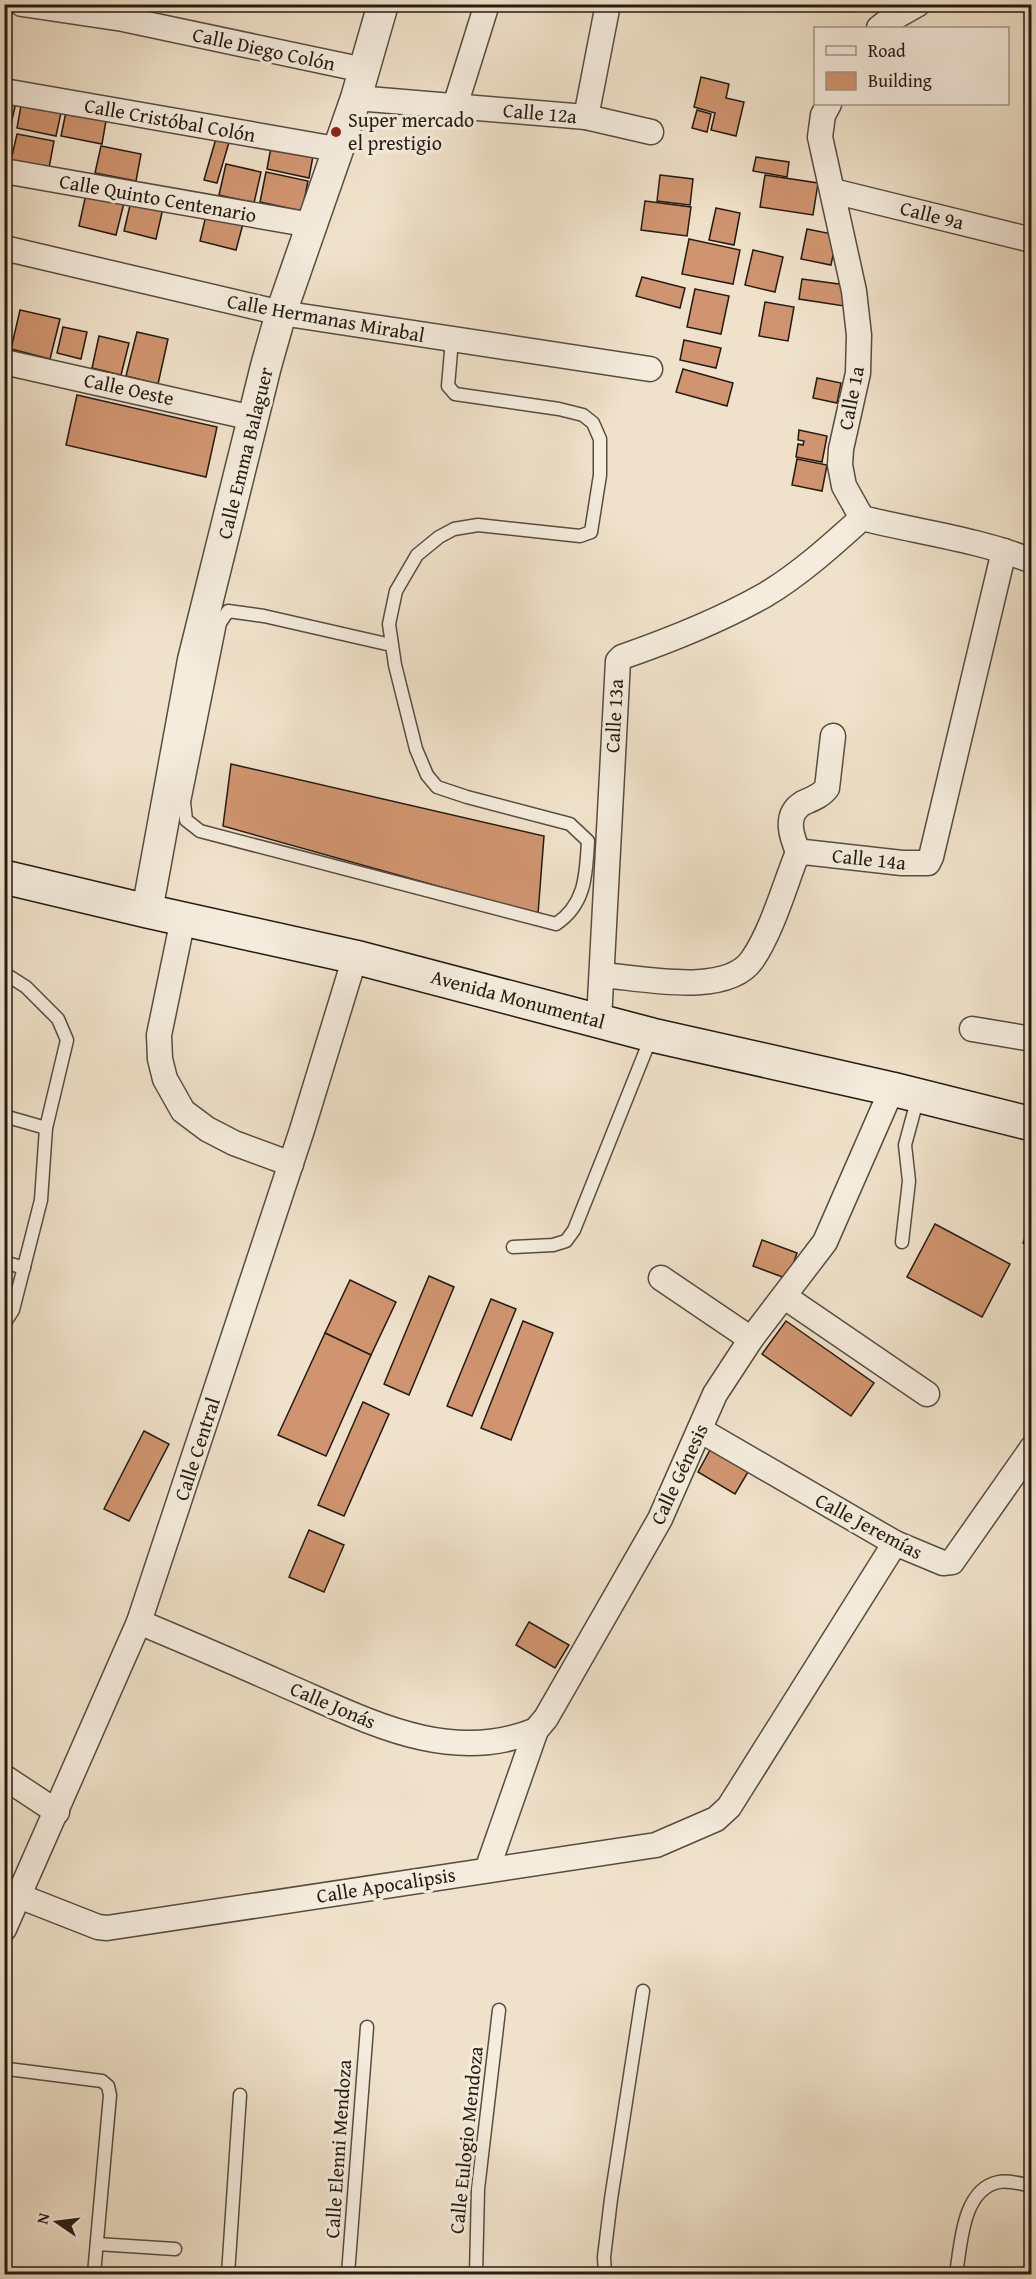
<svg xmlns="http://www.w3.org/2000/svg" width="1036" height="2279" font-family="'Gentium Book Plus',serif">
<rect width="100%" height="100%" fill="#f0e2ca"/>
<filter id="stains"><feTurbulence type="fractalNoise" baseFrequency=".00333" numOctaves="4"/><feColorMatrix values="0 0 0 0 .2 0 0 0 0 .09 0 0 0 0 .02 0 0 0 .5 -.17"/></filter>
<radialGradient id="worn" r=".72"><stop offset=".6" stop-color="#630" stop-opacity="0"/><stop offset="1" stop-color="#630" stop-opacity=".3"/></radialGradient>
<!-- building -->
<g fill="#d09570" stroke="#241b12" stroke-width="1.5">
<polygon points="701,77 729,84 726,98 744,102 736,136 711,130 715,113 694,107"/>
<polygon points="4,95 17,98 10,129 4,128"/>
<polygon points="22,100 62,108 56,136 17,128"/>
<polygon points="67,107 107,115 102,144 61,136"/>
<polygon points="697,110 711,114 707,132 692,128"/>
<polygon points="17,134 54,141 49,168 11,160"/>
<polygon points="217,135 230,139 217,183 204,180"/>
<polygon points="101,146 141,154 136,181 95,173"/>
<polygon points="271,147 313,156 309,178 267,169"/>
<polygon points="756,157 789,162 787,177 753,171"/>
<polygon points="226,164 261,172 254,203 219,195"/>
<polygon points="266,172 308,181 302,211 260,202"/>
<polygon points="660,175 693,179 690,205 657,201"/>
<polygon points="765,175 818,183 813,215 760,207"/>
<polygon points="86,194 124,203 116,235 79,226"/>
<polygon points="131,201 163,208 156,239 124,231"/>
<polygon points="645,201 691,207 687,236 641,230"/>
<polygon points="716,208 740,213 734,245 709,240"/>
<polygon points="207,211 244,220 236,250 200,241"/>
<polygon points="807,229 837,235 831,265 801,259"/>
<polygon points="689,239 740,250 733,284 682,274"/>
<polygon points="753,250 783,257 775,292 745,285"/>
<polygon points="642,277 685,288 680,308 636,296"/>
<polygon points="802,279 846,285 844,306 799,299"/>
<polygon points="695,289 729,296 721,334 687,327"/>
<polygon points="765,302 794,307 788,341 759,336"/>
<polygon points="20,310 60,319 50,359 11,349"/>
<polygon points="63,327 87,332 81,359 57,353"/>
<polygon points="137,332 168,339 158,384 126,376"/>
<polygon points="99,336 129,343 121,375 92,368"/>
<polygon points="684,340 721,348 716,368 680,360"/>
<polygon points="683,369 733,383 727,406 676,392"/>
<polygon points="817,378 841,383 837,403 813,398"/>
<polygon points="77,395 217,427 206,477 66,445"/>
<polygon points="799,430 827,436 822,462 796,457 798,444 803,445 804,441 798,440"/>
<polygon points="797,459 827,465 822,491 792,485"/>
<polygon points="231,764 544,836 538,914 223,826"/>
<polygon points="1032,1216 1032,1246 1023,1243"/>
<polygon points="935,1224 1010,1264 982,1317 907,1277"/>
<polygon points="762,1240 797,1253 788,1279 753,1266"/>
<polygon points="429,1276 454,1287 409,1395 384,1384"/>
<polygon points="350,1280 396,1302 371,1355 325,1333"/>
<polygon points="491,1299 516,1309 472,1416 447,1406"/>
<polygon points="523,1321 553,1333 511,1440 481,1428"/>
<polygon points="786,1321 874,1383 851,1416 762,1354"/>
<polygon points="325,1333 371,1355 326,1456 278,1435"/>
<polygon points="363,1402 389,1414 344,1516 318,1505"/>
<polygon points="144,1431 169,1444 129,1521 104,1509"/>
<polygon points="710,1450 748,1472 735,1494 698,1472"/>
<polygon points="309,1530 344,1545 324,1592 289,1577"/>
<polygon points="529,1622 569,1645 555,1668 516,1645"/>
</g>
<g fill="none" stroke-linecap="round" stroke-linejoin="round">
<defs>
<g id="service">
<path d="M391,645L264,616L228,611L220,623L184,802L186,820L200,831L556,924C586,904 586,874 588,841L570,824L467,797L437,787L427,775L416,749L395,665L389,624L396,591L417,555L439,537L454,529L478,525L580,536L591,532L600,475V439L593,423L583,415L559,409L455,394L448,386L452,340"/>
<polyline points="4,973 26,987 58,1019 67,1040 46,1128 41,1200 13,1310 4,1324"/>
<polyline points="4,1116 46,1128"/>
<polyline points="902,1242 909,1181 905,1145 918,1097"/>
<polyline points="513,1247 553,1245 566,1241 574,1230 652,1035"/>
<polyline points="4,1262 24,1268"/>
<polyline points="8,2069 102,2081 108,2086 110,2095 94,2274"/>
<polyline points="97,2244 175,2249"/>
<polyline points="228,2274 240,2095"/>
<polyline points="348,2274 367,2027"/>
<polyline points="476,2274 478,2189 499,2010"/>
<polyline points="605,2274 604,2257 611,2199 643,1991"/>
<path d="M956,2274C961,2245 962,2189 999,2182C1009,2180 1022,2184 1032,2186"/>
</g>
<g id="minor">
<polyline points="22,4 123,19 364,70"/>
<polyline points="879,28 888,21 918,4"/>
<polyline points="4,91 336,149"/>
<polyline points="356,98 586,117 651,132"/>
<path d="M829,104L823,115L820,137L854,291L859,335L858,373L841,449L840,465L844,486L862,518C918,532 977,539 1032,561"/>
<polyline points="455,106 487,4"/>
<polyline points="586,117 608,4"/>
<polyline points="4,171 311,225"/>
<polyline points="833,191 1032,240"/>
<polyline points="4,248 281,313 650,369"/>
<polyline points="4,362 253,418"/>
<path d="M799,854C792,838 783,815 803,803C812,799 821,796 827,788L833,736"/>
<polyline points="183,919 159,1035 160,1059 165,1079 183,1111 207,1129 234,1143 291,1164"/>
<path d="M602,975C642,978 726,997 752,960C771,933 784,888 796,857L804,852L902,863H928L931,857L1004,551"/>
<path d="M599,1020L618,661L622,657C671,640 719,621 765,595C800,574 831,546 862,518"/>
<polyline points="972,1029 1032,1039"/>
<polyline points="661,1278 751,1339"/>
<polyline points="785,1297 927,1394"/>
<polyline points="700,1430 895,1543 943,1563 952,1562 1032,1448"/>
<path d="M139,1622C189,1643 238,1664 287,1686C366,1720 449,1766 536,1730"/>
<polyline points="4,1777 57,1812"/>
<polyline points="487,1870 536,1730 546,1718 660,1519 715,1394 751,1339 825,1242 892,1089"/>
<polyline points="19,1896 98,1927 107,1928 656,1845 716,1819 729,1807 895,1543"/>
<polyline points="4,1929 139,1622 302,1130 355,957"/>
</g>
<polyline id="tertiary" points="147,911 193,660 266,366 281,313 356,98 383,4"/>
<polyline id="secondary" points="4,877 147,911 355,957 652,1035 892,1089 1032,1124"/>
</defs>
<!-- service casing -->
<use href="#service" stroke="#574d40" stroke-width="15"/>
<!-- minor casing -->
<use href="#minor" stroke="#574d40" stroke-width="27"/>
<!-- tertiary casing -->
<use href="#tertiary" stroke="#574d40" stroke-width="33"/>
<!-- secondary casing -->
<use href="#secondary" stroke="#241b12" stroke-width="36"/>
<!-- service -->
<use href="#service" stroke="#f5ecdd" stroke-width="12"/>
<!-- minor -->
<use href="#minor" stroke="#f5ecdd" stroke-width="24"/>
<!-- tertiary -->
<use href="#tertiary" stroke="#f5ecdd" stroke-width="30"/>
<!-- secondary -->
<use href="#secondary" stroke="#f5ecdd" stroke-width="33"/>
</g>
<!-- markers -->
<circle fill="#8f2418" stroke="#f5ecdd" stroke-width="2" cx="336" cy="132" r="6"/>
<g text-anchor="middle" stroke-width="6" stroke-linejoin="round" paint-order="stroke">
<!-- street labels -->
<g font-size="20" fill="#241b12" stroke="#f5ecdd">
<text transform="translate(264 49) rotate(12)" y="7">Calle Diego Colón</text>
<text transform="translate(540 113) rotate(5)" y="7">Calle 12a</text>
<text transform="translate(170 120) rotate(10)" y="7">Calle Cristóbal Colón</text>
<text transform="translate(158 198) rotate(10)" y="7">Calle Quinto Centenario</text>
<text transform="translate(932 215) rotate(14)" y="7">Calle 9a</text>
<text transform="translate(326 318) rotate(10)" y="7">Calle Hermanas Mirabal</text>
<text transform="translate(129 389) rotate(12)" y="7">Calle Oeste</text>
<text transform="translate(851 398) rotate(-79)" y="7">Calle 1a</text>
<text transform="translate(245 453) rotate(-76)" y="7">Calle Emma Balaguer</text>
<text transform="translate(614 716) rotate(-87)" y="7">Calle 13a</text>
<text transform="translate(869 859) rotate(6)" y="7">Calle 14a</text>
<text transform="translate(518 999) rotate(15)" y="7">Avenida Monumental</text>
<text transform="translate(197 1449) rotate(-72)" y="7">Calle Central</text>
<text transform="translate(679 1474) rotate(-65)" y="7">Calle Génesis</text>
<text transform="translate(869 1526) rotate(28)" y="7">Calle Jeremías</text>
<text transform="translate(333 1705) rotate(23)" y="7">Calle Jonás</text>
<text transform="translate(386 1885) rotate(-9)" y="7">Calle Apocalipsis</text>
<text transform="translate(466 2140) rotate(-84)" y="7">Calle Eulogio Mendoza</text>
<text transform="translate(338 2149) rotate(-86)" y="7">Calle Elenni Mendoza</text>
</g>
<!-- poi labels -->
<g font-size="20" fill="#241b12" stroke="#f5ecdd" text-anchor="start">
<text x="348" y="127">Super mercado<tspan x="348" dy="23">el prestigio</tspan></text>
</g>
</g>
<!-- margin -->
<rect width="1036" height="2279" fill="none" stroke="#f0e2ca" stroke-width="24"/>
<rect x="6" y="6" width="1024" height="2267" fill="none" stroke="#241b12" stroke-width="3"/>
<rect x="12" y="12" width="1012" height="2255" fill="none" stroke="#241b12" stroke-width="1.5"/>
<!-- legend -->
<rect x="814" y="27" width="195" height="78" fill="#f5ecdd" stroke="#a1988c" stroke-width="1.5"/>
<rect x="826" y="46" width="30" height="9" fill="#f5ecdd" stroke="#a1988c" stroke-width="1.5"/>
<text x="868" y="57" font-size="18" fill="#241b12">Road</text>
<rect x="826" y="72" width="30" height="18" fill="#d09570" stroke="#a1988c" stroke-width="1.5"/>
<text x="868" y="87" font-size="18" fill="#241b12">Building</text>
<!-- north arrow -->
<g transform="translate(57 2222) rotate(284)" stroke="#f5ecdd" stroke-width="4.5" paint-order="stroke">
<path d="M0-4.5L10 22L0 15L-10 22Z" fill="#241b12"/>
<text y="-9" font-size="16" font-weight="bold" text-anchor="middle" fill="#241b12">N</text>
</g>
<rect width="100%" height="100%" filter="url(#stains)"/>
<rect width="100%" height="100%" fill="url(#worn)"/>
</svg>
